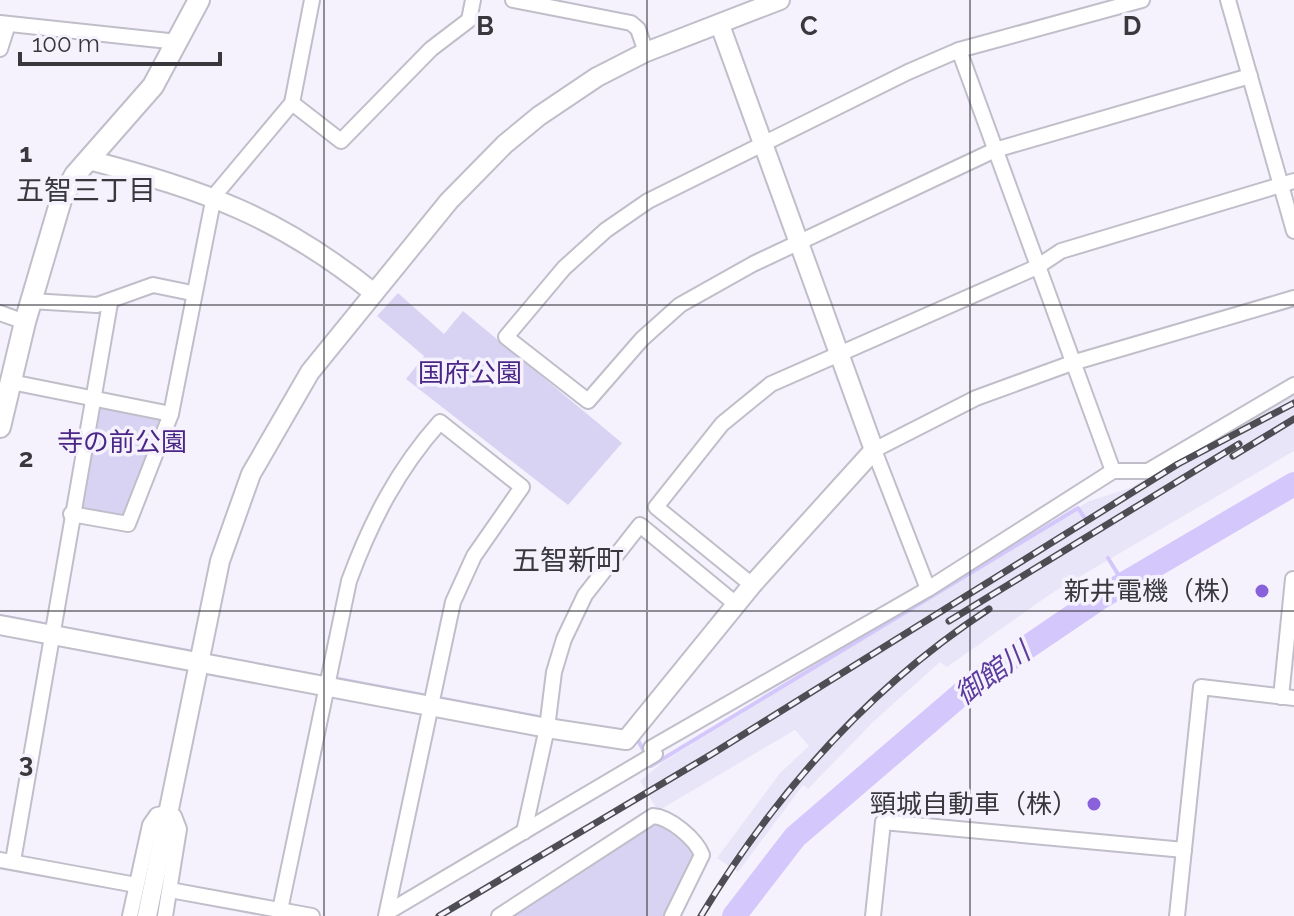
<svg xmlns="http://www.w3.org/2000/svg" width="1294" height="916" font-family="Raleway,'Noto Sans JP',sans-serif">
<rect width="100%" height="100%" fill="#f5f2fe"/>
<!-- built -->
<polygon fill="#e9e5f8" points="1294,392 1294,451 1052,593 947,667 940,662 874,721 808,789 803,785 738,872 717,858 780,773 809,746 795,730 658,811 640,781 663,762 1089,501 1130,488"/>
<!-- green -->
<g fill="#d9d3f3">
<polygon points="398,293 444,334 463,311 622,443 568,505 406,379 424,356 377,316"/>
<polygon points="97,403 164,417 128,513 118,518 77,509"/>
<polygon points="659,823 690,846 695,862 663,916 498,916 647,824"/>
</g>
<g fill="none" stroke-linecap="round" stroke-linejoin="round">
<!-- stream -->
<g stroke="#d3c7fb" stroke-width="4">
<polyline points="1108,558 1124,584"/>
<polyline points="0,616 49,625"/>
<polyline points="57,627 194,652"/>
<polyline points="207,655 324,677"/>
<polyline points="333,678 544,718"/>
<polyline points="635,735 646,755"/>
<polyline points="650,763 651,766 1078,508 1084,517"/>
</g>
<!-- river -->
<polyline stroke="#d3c7fb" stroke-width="24" points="734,916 795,837 973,684 1098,599 1294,484"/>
<defs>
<g id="minor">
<polyline points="513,0 631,23 638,29 646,52"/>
<polyline points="1142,0 959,50 908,72 648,201 606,230 564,268 506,337 588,401 642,339 680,305 753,264 995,150 1250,76"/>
<polyline points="1228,0 1294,231"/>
<polyline points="0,23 178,42"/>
<polyline points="0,49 8,24"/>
<polyline points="959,50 1113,471"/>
<polyline points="292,103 341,141 431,49 469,20 473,0"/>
<polyline points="31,301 97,305 153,285 192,293"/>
<polyline points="0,313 25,322"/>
<polyline points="11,382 171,414"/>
<polyline points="71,514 128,524 171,414 214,196 292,103 312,0"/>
<polyline points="752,585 656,507 722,424 771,384 1037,267 1061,251 1294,181"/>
<polyline points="928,589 874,450 976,398 1072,363 1294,298"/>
<polyline points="1281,697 1293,579"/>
<polyline points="524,832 547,728 554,672 564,639 585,595 640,525 737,605"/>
<polyline points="0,860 136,885"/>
<polyline points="13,861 110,303"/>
<polyline points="170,890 312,916"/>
<path d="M280,910L349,581C371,521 398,469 440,422L522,487L474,556L453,602L386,916"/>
<polyline points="388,912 655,754 651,748 928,589 1113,471 1148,471 1294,385"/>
<polyline points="130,916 150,825 157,815 168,813 174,816 179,829 165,916"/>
<path d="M499,916L653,816C670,817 696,839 702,855L672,916"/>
<polyline points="873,916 883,822 1184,850"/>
<polyline points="1177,916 1201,687 1294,698"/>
</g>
<g id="tertiary">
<path d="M89,160C206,191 278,216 374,293"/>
<polyline points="0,625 547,728 626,740 752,585 874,450 720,25"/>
<polyline points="147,916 220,561 251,474 310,372 449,201 505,144 539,116 597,77 646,52 780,0"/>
</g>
<polyline id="secondary" points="0,427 25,322 61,200 75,175 153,86 199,0"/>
</defs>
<!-- minor casing -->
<use href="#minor" stroke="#c0bec9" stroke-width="18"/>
<!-- tertiary casing -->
<use href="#tertiary" stroke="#c0bec9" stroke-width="22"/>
<!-- secondary casing -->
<use href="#secondary" stroke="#c0bec9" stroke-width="24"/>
<!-- minor -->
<use href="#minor" stroke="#fff" stroke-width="14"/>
<!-- tertiary -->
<use href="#tertiary" stroke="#fff" stroke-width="18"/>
<!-- secondary -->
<use href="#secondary" stroke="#fff" stroke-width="20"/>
<defs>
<g id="rail">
<polyline points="1233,456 1294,419"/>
<polyline points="949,621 1239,444"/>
<polyline points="439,916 712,754 1178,464 1294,403"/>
<path d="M701,916C774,795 870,687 989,609"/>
</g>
</defs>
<!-- rail casing -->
<use href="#rail" stroke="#4e4d53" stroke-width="7"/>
<!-- rail -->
<use href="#rail" stroke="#f5f2fe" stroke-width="4" stroke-dasharray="12" stroke-linecap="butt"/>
</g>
<!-- grid -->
<path fill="none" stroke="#39383d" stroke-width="2" stroke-opacity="0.55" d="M324,0V916M647,0V916M970,0V916M0,305H1294M0,611H1294"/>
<!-- markers -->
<g fill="#8861db" stroke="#f5f2fe" stroke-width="3">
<circle cx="1262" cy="591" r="8"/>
<circle cx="1094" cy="804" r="8"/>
</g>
<g text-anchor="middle" stroke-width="7" stroke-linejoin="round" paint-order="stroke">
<!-- park labels -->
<g font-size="26" fill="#4a2686" stroke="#f5f2fe">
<text x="470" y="382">国府公園</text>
<text x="122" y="451">寺の前公園</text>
</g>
<!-- poi labels -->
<g font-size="26" fill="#39383d" stroke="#f5f2fe" text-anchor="end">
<text x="1246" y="600">新井電機（株）</text>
<text x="1078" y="813">頸城自動車（株）</text>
</g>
<!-- neighbourhood labels -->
<g font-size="28" fill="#39383d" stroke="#f5f2fe">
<text x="86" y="200">五智三丁目</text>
<text x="568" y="570">五智新町</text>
</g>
<!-- water labels -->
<g font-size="28" font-style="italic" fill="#5d3c9e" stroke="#f5f2fe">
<text transform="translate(992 673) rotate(-36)" y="10">御館川</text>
</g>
</g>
<g font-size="26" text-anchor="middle" font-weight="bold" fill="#39383d" stroke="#f5f2fe" stroke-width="7" stroke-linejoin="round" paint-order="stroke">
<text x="485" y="35">B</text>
<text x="809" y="35">C</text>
<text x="1132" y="35">D</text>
<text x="26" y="162">1</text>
<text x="26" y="467">2</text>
<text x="26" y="772">3</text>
</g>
<!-- scale -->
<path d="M20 52v12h200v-12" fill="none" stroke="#39383d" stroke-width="4"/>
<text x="32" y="52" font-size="24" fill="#39383d" stroke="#f5f2fe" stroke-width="6" paint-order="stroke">100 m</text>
</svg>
